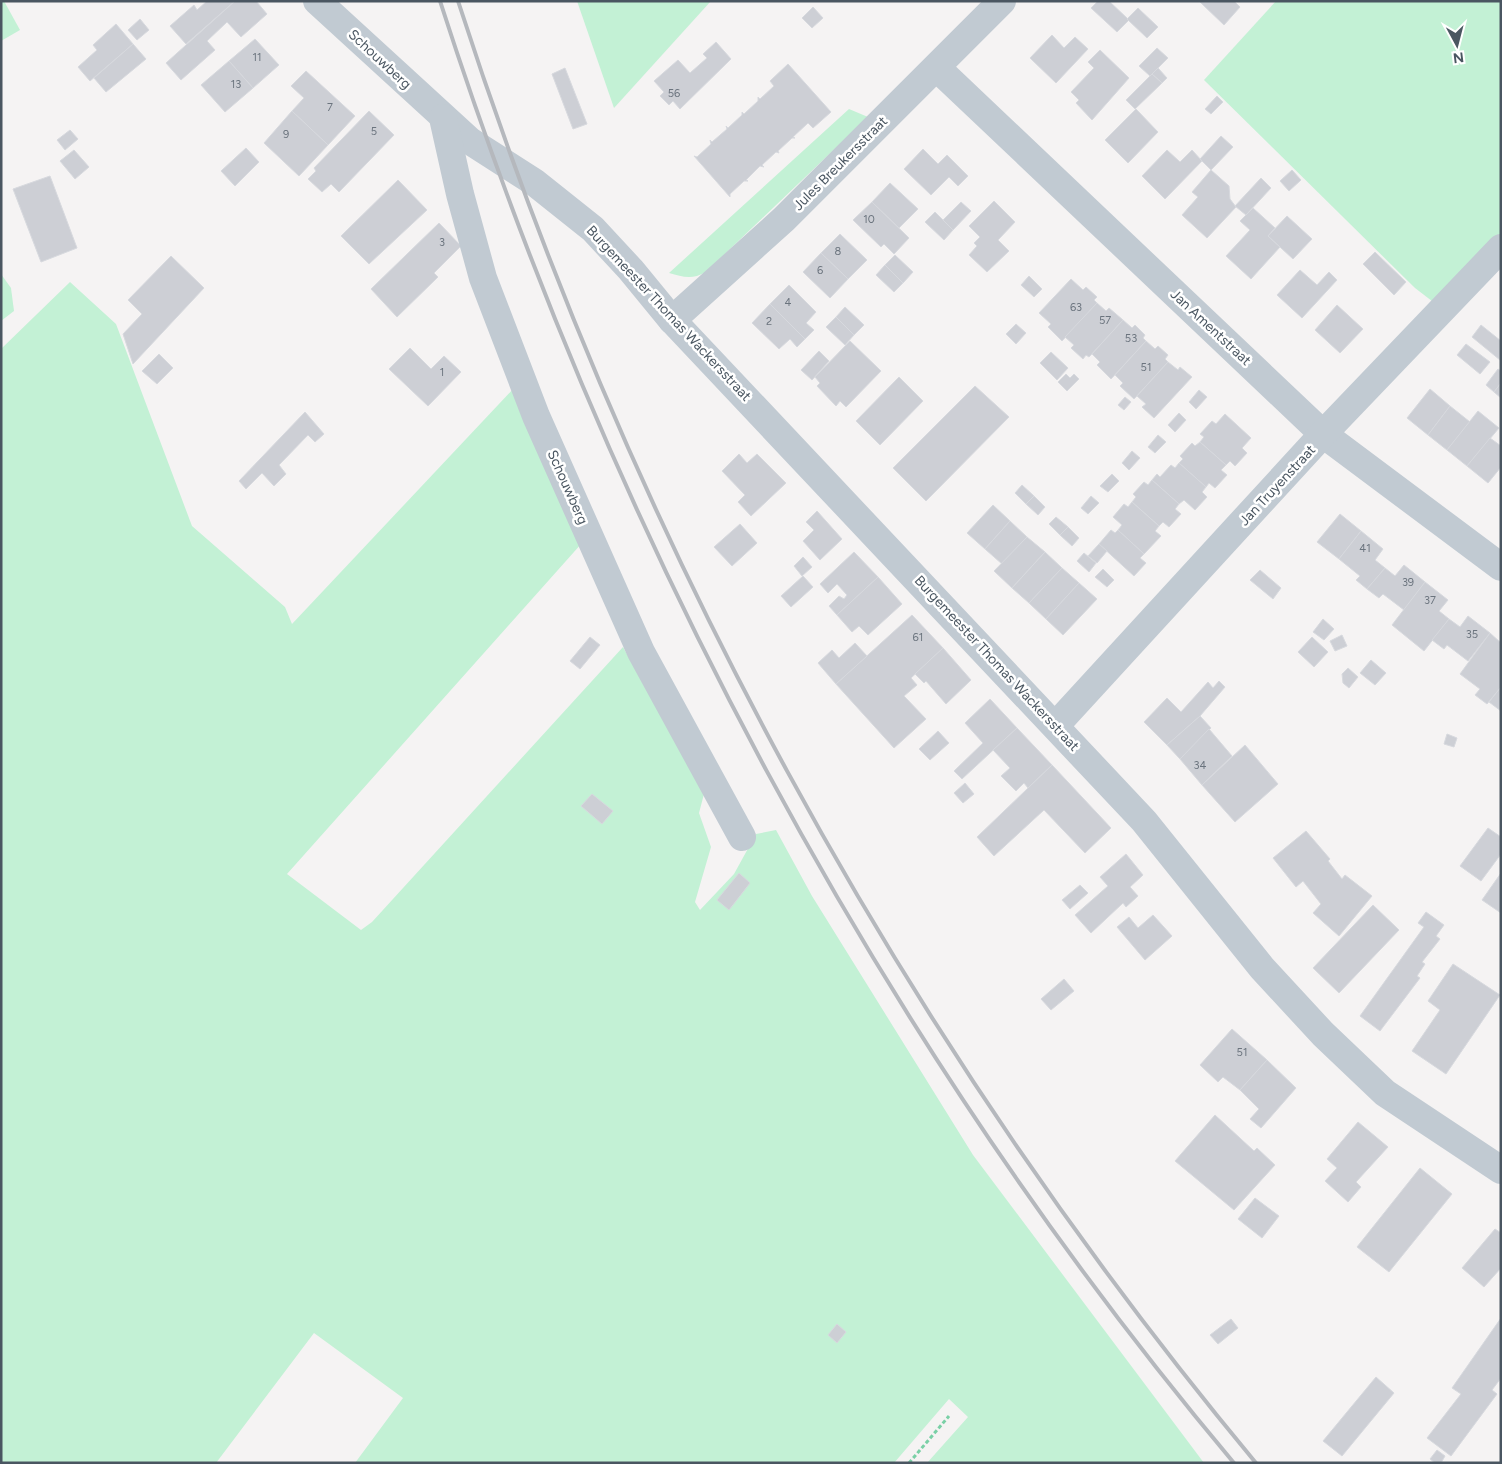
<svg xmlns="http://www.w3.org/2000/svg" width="1502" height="1464" font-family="Figtree,sans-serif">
<rect width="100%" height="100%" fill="#f5f3f3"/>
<!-- green -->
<g fill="#c3f1d5">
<polygon points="1,1 4,1 20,30 1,41"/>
<polygon points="577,1 711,1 614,108"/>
<polygon points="1276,1 1501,1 1501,244 1441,308 1415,288 1204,80"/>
<path d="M849,109L868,117L706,272C692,280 683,277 669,273Z"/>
<polygon points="1,274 11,288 14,311 1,321"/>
<polygon points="70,282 116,324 192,526 285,607 292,624 515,387 582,543 287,874 361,930 372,922 623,647 704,794 699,813 711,847 695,902 700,910 734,874 756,834 776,830 812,896 973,1155 1204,1463 927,1463 968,1417 949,1399 894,1463 355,1463 403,1398 314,1333 216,1463 1,1463 1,349"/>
</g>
<!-- building -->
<g fill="#cdcfd5" stroke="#d7d9de">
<polygon points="207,1 235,1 186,44 170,26 194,5 197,10"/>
<polygon points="235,1 256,1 267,14 241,37 227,22 207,41 215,50 181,80 166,63"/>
<polygon points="1098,1 1109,1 1129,20 1117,32 1091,8"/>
<polygon points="1234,1 1240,7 1224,25 1200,2"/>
<polygon points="813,7 823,18 812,28 802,18"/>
<polygon points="1138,8 1158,27 1147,38 1127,19"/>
<polygon points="140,19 149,30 137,40 128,30"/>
<polygon points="116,24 133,44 90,81 78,67 97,50 93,45"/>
<polygon points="1052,35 1064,48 1075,37 1088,49 1056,83 1030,58"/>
<polygon points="255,39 279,65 253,88 229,61"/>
<polygon points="716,42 731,59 680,109 673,101 669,105 660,96 664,92 654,81 678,60 690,73 707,58 703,54"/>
<polygon points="133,44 146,59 106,92 94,78"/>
<polygon points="1157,48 1168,58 1150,76 1139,66"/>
<polygon points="1100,50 1129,78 1092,120 1076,103 1079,100 1071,92 1094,68 1088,62"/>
<polygon points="229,61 253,88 225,112 201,85"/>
<polygon points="788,64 831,112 813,128 808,123 793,137 795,138 792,138 778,151 779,153 776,152 762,165 764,167 760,166 746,180 748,181 744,181 730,194 730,197 694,156 697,157 711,144 710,140 712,142 727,129 726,126 728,128 742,115 742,112 744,114 758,101 758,97 760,99 774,86 770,81"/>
<polygon points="565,68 587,124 573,129 552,74"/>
<polygon points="1158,68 1167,78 1162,83 1152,74"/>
<polygon points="306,71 355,116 328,145 292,111 304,98 291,86"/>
<polygon points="1152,74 1162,83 1135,109 1126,100"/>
<polygon points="1217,96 1223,102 1211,114 1205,109"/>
<polygon points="1136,109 1158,132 1128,163 1105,140"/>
<polygon points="292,111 328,145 299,176 264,143"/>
<polygon points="369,111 394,135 339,192 331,184 322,192 308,179 316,171 314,168"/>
<polygon points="70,130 78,139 65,150 57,140"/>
<polygon points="1221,136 1233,147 1211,170 1200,159"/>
<polygon points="246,148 259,162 235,186 221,171"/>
<polygon points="923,149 938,164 947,155 968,176 958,186 949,177 931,195 904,169"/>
<polygon points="74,150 89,167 75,179 60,161"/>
<polygon points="1167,150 1180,162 1192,150 1202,161 1165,199 1142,176"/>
<polygon points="1211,170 1229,186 1230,199 1236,207 1207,238 1182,215 1198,197 1192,192"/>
<polygon points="1292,170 1301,180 1289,191 1280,181"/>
<polygon points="50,176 77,248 41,262 13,189"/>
<polygon points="1261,178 1271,188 1246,215 1235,206"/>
<polygon points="398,180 427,210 369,264 341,236"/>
<polygon points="890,183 918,209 899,228 872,202"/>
<polygon points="994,201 1015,222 998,240 1009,251 987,272 969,255 977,246 974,243 980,237 969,226"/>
<polygon points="872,202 909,238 894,254 884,244 881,247 853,220"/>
<polygon points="961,202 971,211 953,230 943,220"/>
<polygon points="1253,208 1275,228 1268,236 1280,247 1251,279 1226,256 1250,230 1240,221"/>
<polygon points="935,212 953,230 944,240 925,222"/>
<polygon points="1287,216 1312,239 1293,259 1268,236"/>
<polygon points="439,223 461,246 434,273 438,277 397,317 371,289"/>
<polygon points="840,234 867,260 848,279 821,253"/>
<polygon points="1375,252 1406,282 1394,295 1363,264"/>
<polygon points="821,253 848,279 830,298 803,272"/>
<polygon points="895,255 913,272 903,283 885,265"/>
<polygon points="171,256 204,288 133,364 123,334 142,314 128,300"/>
<polygon points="885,265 903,283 894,292 876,275"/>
<polygon points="1300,270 1317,285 1329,272 1337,280 1302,318 1277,295"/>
<polygon points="1029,276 1042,289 1034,297 1021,285"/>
<polygon points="1071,279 1083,290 1086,287 1097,297 1094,300 1097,303 1062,341 1048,327 1051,324 1039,313"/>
<polygon points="789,285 816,312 806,323 814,330 805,339 770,304"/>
<polygon points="1097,303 1106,311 1109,308 1123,320 1089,357 1086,355 1083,359 1071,348 1074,345 1065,337"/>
<polygon points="770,304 805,339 797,347 790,339 779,349 752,323"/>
<polygon points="1337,305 1363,329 1340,353 1315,330"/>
<polygon points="845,307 864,325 854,335 836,317"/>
<polygon points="836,317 854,335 845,345 826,327"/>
<polygon points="1123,320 1132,328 1135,325 1145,335 1143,338 1146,341 1111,379 1097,365 1100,362 1092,354"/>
<polygon points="1016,324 1026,333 1016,344 1006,334"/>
<polygon points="1481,325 1501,341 1500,360 1472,337"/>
<polygon points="850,341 881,371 846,407 840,401 836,406 817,386 820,383 815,377"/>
<polygon points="1146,341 1155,349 1158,346 1168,355 1165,359 1168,362 1134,399 1120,386 1123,383 1115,375"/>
<polygon points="1466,344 1490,362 1480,374 1457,355"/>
<polygon points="410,348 431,369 444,356 461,372 428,406 389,369"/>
<polygon points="819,351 829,361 812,380 801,370"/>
<polygon points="1051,352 1068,368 1057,380 1040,363"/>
<polygon points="159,354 173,368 157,384 142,371"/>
<polygon points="1168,362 1178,370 1180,367 1192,377 1154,418 1142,407 1146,404 1137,396"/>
<polygon points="1498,369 1501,371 1501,383 1494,392 1486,385"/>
<polygon points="1066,374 1070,378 1074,374 1079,379 1067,391 1058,382"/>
<polygon points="899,377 923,401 880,445 856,421"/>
<polygon points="1501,383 1501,398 1494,392"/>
<polygon points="975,386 1009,417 926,501 893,468"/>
<polygon points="1430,389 1450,406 1428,435 1407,418"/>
<polygon points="1199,390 1207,397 1196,409 1189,402"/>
<polygon points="1125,397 1131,402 1124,410 1118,405"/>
<polygon points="1450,406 1470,422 1447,450 1428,435"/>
<polygon points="1478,411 1499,428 1467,466 1447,450"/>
<polygon points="305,412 324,434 315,442 308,435 279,465 286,474 274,486 262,473 246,489 239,481"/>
<polygon points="1179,413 1186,420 1175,432 1168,425"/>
<polygon points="1225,414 1251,438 1242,448 1247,453 1235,466 1230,461 1226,465 1200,442 1204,437 1200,434 1212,421 1216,424"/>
<polygon points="1158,435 1166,442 1155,453 1148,447"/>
<polygon points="1490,438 1501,446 1501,467 1488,483 1467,466"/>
<polygon points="1200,442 1226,465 1221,470 1227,475 1215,488 1209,483 1206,487 1179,463 1183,459 1180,456 1192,443 1195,446"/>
<polygon points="1132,451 1140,458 1129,470 1122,463"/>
<polygon points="739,454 747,463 757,454 786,483 751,516 738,502 745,495 722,471"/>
<polygon points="1179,463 1206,487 1202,492 1207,497 1195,510 1184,500 1179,504 1152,480 1157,474 1160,477 1171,465 1175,468"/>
<polygon points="1112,474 1119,481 1108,492 1100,486"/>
<polygon points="1152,480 1179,504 1175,509 1181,514 1169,527 1163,522 1159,526 1132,502 1136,497 1133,494 1144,482 1148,485"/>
<polygon points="1022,485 1034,496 1026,504 1015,493"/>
<polygon points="1034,496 1045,507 1038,515 1026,504"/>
<polygon points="1091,496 1099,503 1088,514 1081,508"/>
<polygon points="1132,502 1159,526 1155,531 1161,536 1144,554 1118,530 1122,525 1113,517 1124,504 1128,507"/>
<polygon points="993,505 1010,521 985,549 967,533"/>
<polygon points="817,511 842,539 820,560 803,541 814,530 806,522"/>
<polygon points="1340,514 1361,531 1339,559 1317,542"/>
<polygon points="1056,517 1068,527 1060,535 1049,524"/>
<polygon points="1010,521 1027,537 1002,564 985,549"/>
<polygon points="740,524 757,543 732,566 714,547"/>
<polygon points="1068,527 1079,538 1072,546 1060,535"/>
<polygon points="1111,530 1115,533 1118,530 1144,554 1140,558 1146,563 1134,576 1099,544"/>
<polygon points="1361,531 1383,549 1375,560 1385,568 1367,589 1356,580 1360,576 1339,559"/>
<polygon points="1027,537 1045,552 1012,588 994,571"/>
<polygon points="1099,544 1107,551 1097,563 1088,556"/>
<polygon points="854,552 878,577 837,615 829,606 839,596 844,599 847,595 837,584 828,593 820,584"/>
<polygon points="1045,552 1062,568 1029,603 1012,588"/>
<polygon points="1084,553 1096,563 1089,572 1077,561"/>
<polygon points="803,557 812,567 802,576 794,566"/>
<polygon points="1404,565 1425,582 1404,610 1383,594 1379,598 1367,589 1385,568 1395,576"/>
<polygon points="1062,568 1079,583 1046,619 1029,603"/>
<polygon points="1103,569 1114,580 1107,587 1095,577"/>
<polygon points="1260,570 1281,588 1273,599 1250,580"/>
<polygon points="803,576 813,587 791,607 781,596"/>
<polygon points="878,577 902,604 868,635 859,626 852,632 837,615"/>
<polygon points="1425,582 1448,600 1439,611 1449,619 1424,651 1392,625"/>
<polygon points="1079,583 1097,599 1063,635 1046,619"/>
<polygon points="912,615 943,648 911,678 917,685 904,696 926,719 894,748 836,684"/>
<polygon points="1468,616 1490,633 1468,661 1447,645 1444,649 1432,640 1449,619 1460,627"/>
<polygon points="1323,619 1334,629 1324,640 1313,632"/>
<polygon points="1490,633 1501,643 1501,687 1487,704 1475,695 1480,689 1460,674"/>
<polygon points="1342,635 1347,646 1335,651 1330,641"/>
<polygon points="590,637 600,645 580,669 570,661"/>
<polygon points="1312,637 1328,652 1314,667 1298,652"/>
<polygon points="855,643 867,656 836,684 818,663 832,650 839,658"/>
<polygon points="943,648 971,680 946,704 926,681 924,683 915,674"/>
<polygon points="1371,660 1386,673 1375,685 1360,673"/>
<polygon points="1348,668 1358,677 1349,688 1343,683 1342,674"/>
<polygon points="1219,681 1225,687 1200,716 1167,745 1144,722 1167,698 1181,712 1208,682 1213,688"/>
<polygon points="1501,687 1501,711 1489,702"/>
<polygon points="990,699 1017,728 962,779 954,771 983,743 965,723"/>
<polygon points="1200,716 1211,728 1180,759 1167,745"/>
<polygon points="1017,728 1052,765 1028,788 1024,783 1016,791 1001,776 1010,768 993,750"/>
<polygon points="1209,729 1232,756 1202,785 1180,759"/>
<polygon points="938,731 949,743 930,760 919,749"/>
<polygon points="1447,734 1457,738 1454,747 1444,744"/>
<polygon points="1245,745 1278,784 1235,822 1202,785"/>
<polygon points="1052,765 1111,828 1085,853 1044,810 994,856 977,837"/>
<polygon points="965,783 974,794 963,803 954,793"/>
<polygon points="592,794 613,811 602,824 581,806"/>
<polygon points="1488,828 1501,837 1501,854 1481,881 1460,866"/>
<polygon points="1306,831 1330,859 1328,861 1342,879 1345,875 1372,896 1339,936 1313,913 1321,904 1303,881 1296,887 1273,858"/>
<polygon points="1126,854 1143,875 1130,887 1138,896 1126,907 1123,903 1091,933 1075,915 1108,886 1100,877"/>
<polygon points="739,873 750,883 729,910 717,900"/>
<polygon points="1501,873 1501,913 1482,900"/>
<polygon points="1080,885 1088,893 1070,909 1062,900"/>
<polygon points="1373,905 1399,930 1339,993 1313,968"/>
<polygon points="1426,912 1444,925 1436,936 1440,939 1422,962 1425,964 1417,976 1420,978 1380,1031 1360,1016 1424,927 1418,923"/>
<polygon points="1153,915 1172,936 1145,960 1117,927 1129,917 1138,928"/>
<polygon points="1453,964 1500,995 1446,1074 1412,1051 1440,1010 1428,1001"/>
<polygon points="1064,979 1074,991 1051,1010 1041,999"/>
<polygon points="1232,1029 1267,1060 1240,1090 1223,1077 1218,1082 1200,1065"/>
<polygon points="1267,1060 1296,1088 1261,1128 1250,1119 1259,1109 1240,1090"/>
<polygon points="1215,1115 1254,1151 1257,1148 1275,1165 1234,1210 1175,1161"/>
<polygon points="1358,1122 1388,1147 1356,1182 1361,1187 1348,1202 1325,1181 1337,1168 1327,1159"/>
<polygon points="1420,1168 1452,1194 1389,1272 1357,1247"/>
<polygon points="1255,1198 1279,1216 1262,1238 1238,1219"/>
<polygon points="1495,1229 1501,1233 1501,1268 1484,1287 1462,1268"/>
<polygon points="1501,1318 1501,1378 1492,1390 1497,1394 1451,1456 1427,1438 1461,1394 1452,1388"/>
<polygon points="1231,1319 1238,1328 1218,1344 1210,1335"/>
<polygon points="837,1324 846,1332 837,1343 828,1335"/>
<polygon points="1376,1377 1394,1393 1342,1456 1323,1441"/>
<polygon points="1437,1450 1445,1456 1441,1463 1435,1463 1430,1459"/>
</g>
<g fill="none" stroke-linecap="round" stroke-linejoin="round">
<!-- path -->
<polyline stroke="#7ad0a6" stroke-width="3" stroke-dasharray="4 2.5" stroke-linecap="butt" points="909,1463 949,1416"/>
<!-- street -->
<g stroke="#c1cad2" stroke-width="28">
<polyline points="317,1 470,141 534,182 593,229 631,270 672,320 1144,821 1262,968 1323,1034 1385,1093 1501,1170"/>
<polyline points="937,68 1323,434 1501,567"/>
<polyline points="443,118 460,194 483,278 536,416 641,652 742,837"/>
<polyline points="672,320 784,219 1002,1"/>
<polyline points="1056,725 1323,434 1501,248"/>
</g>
<!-- rail -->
<g stroke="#b5b8bd" stroke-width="4">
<path d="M440,1C611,531 875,1036 1234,1463"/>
<path d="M458,1C631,537 896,1030 1256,1463"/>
</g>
</g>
<g text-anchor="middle" stroke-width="5" stroke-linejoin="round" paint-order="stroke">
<!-- number labels -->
<g font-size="11" fill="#6b747e">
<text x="257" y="61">11</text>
<text x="236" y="88">13</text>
<text x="674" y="97">56</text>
<text x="330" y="111">7</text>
<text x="374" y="135">5</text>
<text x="286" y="138">9</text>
<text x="869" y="223">10</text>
<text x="442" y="246">3</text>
<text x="838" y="255">8</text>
<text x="820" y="274">6</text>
<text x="788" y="306">4</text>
<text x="1076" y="311">63</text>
<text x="1105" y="324">57</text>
<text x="769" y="325">2</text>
<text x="1131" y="342">53</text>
<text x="1146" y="371">51</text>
<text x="442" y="376">1</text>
<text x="1365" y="552">41</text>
<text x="1408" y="586">39</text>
<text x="1430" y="604">37</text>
<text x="1472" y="638">35</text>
<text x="918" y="641">61</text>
<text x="1200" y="769">34</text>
<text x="1242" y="1056">51</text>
</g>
<!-- street labels -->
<g font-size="14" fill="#4a5661" stroke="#fff">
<text transform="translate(380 59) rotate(43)" y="5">Schouwberg</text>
<text transform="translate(840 163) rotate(-45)" y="5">Jules Breukersstraat</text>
<text transform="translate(669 313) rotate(47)" y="5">Burgemeester Thomas Wackersstraat</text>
<text transform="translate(1211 327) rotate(43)" y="5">Jan Amentstraat</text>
<text transform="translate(1277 485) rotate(-47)" y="5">Jan Truyenstraat</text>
<text transform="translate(568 487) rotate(66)" y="5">Schouwberg</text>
<text transform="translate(997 663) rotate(47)" y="5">Burgemeester Thomas Wackersstraat</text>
</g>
</g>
<!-- border -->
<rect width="1502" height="1464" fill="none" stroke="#4a5661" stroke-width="5"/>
<!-- north arrow -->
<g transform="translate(1457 45) rotate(173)" stroke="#ffffff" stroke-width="4" paint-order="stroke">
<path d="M0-4L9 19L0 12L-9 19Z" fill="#4a5661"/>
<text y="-8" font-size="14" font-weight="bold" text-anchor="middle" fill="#4a5661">N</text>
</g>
</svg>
